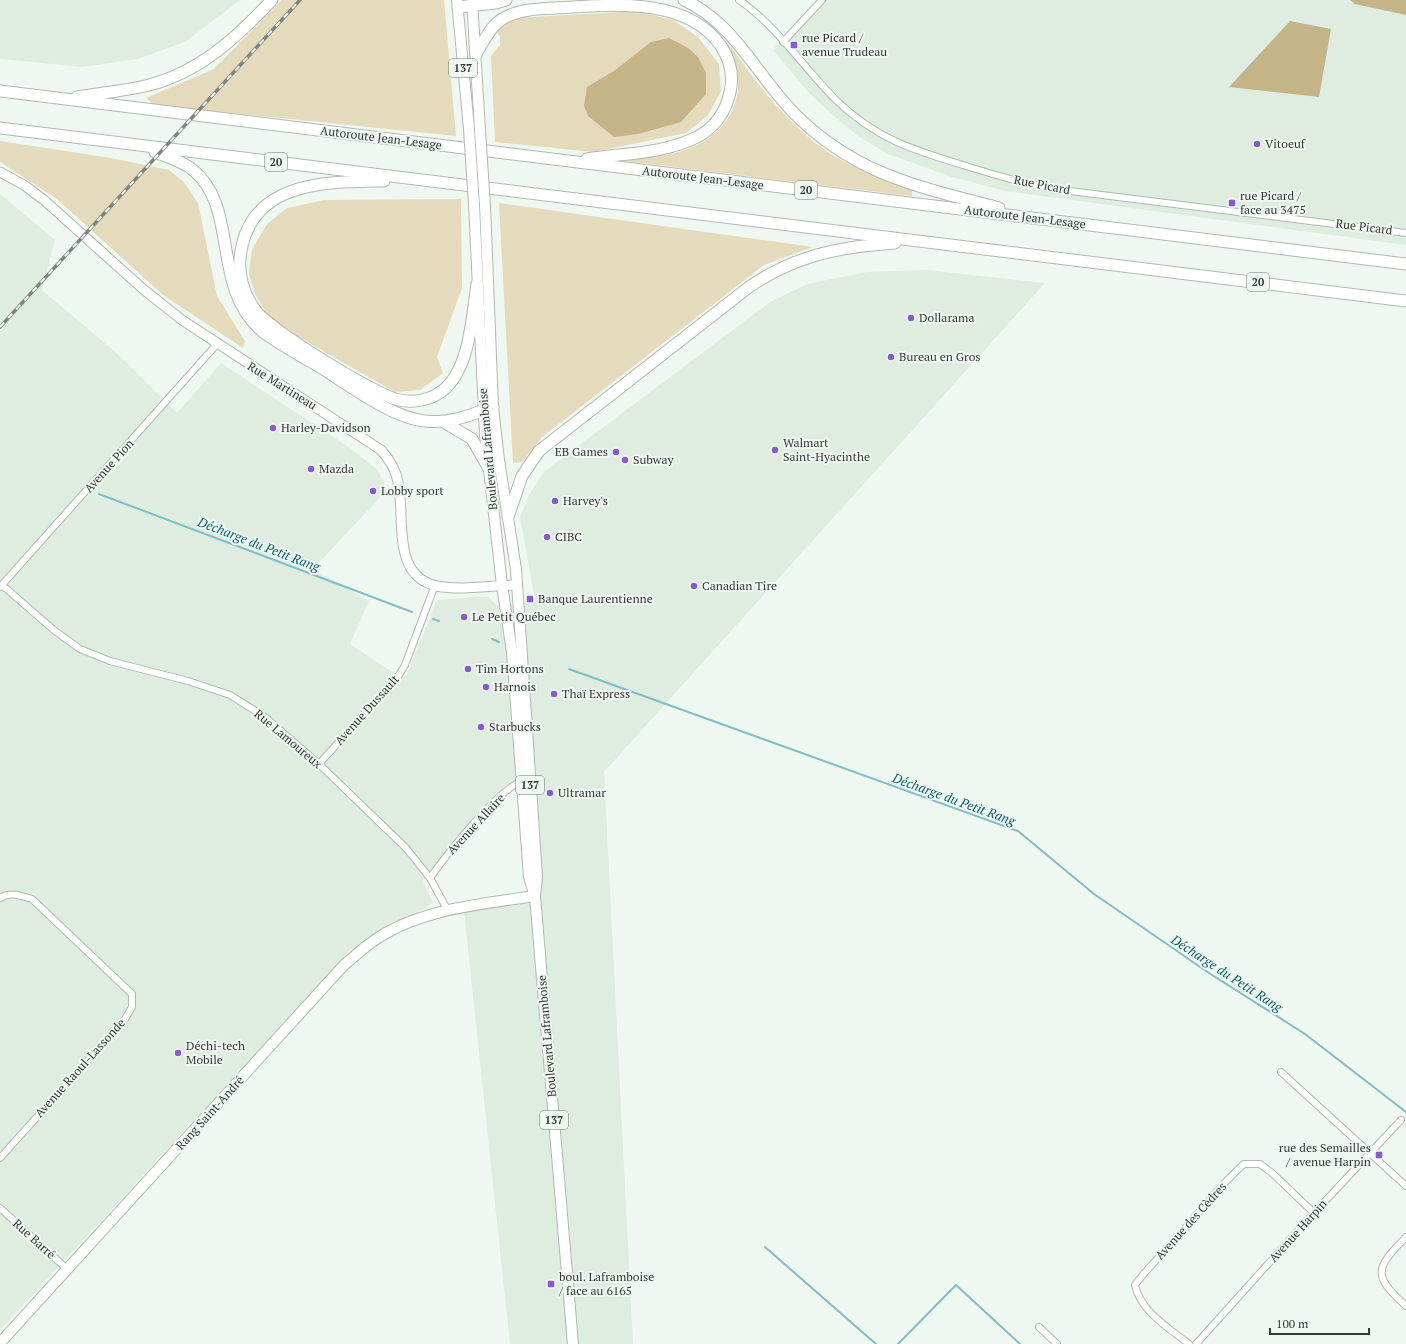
<svg xmlns="http://www.w3.org/2000/svg" width="1406" height="1344" font-family="'PT Serif',serif">
<rect width="100%" height="100%" fill="#eff8f0"/>
<!-- built -->
<g fill="#deede0">
<polygon points="0,0 240,0 185,42 137,59 83,67 0,59"/>
<polygon points="816,0 1406,0 1406,245 1005,191 952,177 888,154 858,136 836,118 809,93 773,50"/>
<polygon points="0,194 55,240 42,290 121,357 177,413 221,363 347,446 378,470 387,490 313,569 369,601 350,644 389,670 406,677 437,600 488,596 496,605 528,602 532,599 534,595 520,517 530,493 545,471 770,302 807,284 867,272 928,270 1045,283 604,772 633,1344 510,1344 464,912 541,898 540,841 534,769 488,804 423,881 433,903 342,960 0,1330"/>
</g>
<!-- green -->
<g fill="#e4dabc">
<polygon points="282,0 444,0 456,136 154,105 146,98 214,69"/>
<polygon points="637,11 673,20 698,37 719,64 721,91 708,115 686,133 593,152 495,142 491,56 500,45 500,36 496,31 504,23 515,18"/>
<path d="M728,43C762,91 800,142 855,167C873,176 893,181 912,188V196L625,161V158C641,156 658,157 674,153C713,145 746,113 736,70C734,62 729,53 726,45Z"/>
<polygon points="0,141 111,158 169,170 184,182 198,203 217,296 245,341 243,348 163,295 57,199 0,162"/>
<polygon points="461,199 462,288 437,357 443,373 420,390 395,392 290,332 268,316 255,294 249,274 252,249 267,224 287,208 324,200"/>
<polygon points="499,204 499,203 813,247 764,265 542,437 522,462 513,463"/>
</g>
<!-- forest -->
<g fill="#c5b487">
<polygon points="1350,0 1406,0 1406,15 1355,4"/>
<polygon points="1290,21 1331,29 1319,97 1229,87"/>
<polygon points="669,38 688,48 698,57 706,73 706,94 681,122 638,134 614,137 588,116 584,106 587,87 614,71 651,42"/>
</g>
<g fill="none" stroke-linecap="round" stroke-linejoin="round">
<!-- stream -->
<g stroke="#80bdc7" stroke-width="2">
<polyline points="99,494 412,612"/>
<polyline points="433,619 439,621"/>
<polyline points="492,639 499,642"/>
<polyline points="569,669 1018,831 1094,894 1209,973 1305,1034 1406,1112"/>
<polyline points="765,1247 876,1344"/>
<polyline points="898,1344 956,1285 1020,1344"/>
</g>
<defs>
<g id="street">
<path d="M739,0C777,26 803,67 836,100C876,139 913,150 966,166C995,175 1024,184 1054,189L1406,233"/>
<polyline points="783,42 822,0"/>
<polyline points="2,585 55,631 80,649 110,661 188,681 230,695 265,717 319,764 406,848 430,878 447,909"/>
<polyline points="0,587 217,344"/>
<polyline points="319,764 399,675 405,665 435,585"/>
<path d="M430,878C447,854 498,789 524,780"/>
<path d="M0,898C10,891 21,896 32,899L132,994V1007L125,1019L0,1158"/>
<polyline points="1281,1072 1406,1186"/>
<polyline points="0,1208 67,1269"/>
<path d="M1406,1237C1375,1269 1372,1275 1406,1306"/>
<polyline points="1039,1327 1057,1344"/>
<path d="M1189,1344C1170,1329 1140,1311 1135,1285C1147,1268 1162,1255 1176,1239C1198,1214 1219,1186 1244,1164H1260L1272,1173L1314,1213"/>
<polyline points="1196,1344 1314,1213 1401,1120"/>
</g>
<path id="secondary" d="M0,172L24,185L44,200L143,289L182,320L381,450C390,460 396,470 398,482C406,516 390,576 437,586C463,591 491,585 517,585"/>
<g id="primary">
<polyline points="457,0 469,129"/>
<polyline points="472,0 480,131"/>
<polyline points="474,204 485,435 502,585 512,652 529,877 533,890"/>
<polyline points="485,205 493,407 499,460 516,569 537,876 535,896 573,1344"/>
<path d="M0,1343L344,965C354,957 362,949 372,942C417,909 482,904 535,896"/>
</g>
<g id="highway">
<path d="M684,0C733,22 757,75 793,112C853,174 919,187 999,208"/>
<polyline points="458,7 496,3 506,0"/>
<path d="M476,54C484,41 491,24 506,17C525,7 551,9 572,7C623,4 689,0 721,46C730,60 734,76 730,92C726,112 714,128 697,137C663,154 624,153 587,159"/>
<polyline points="0,91 1406,264"/>
<path d="M77,97C100,93 125,91 149,85C200,72 237,37 272,0"/>
<polyline points="0,128 1406,301"/>
<path d="M155,152C168,157 182,161 193,170C240,208 210,288 263,332C281,345 301,356 320,367C349,385 392,418 425,421C449,424 471,415 493,407"/>
<path d="M384,181C328,182 253,180 241,251C237,272 243,294 256,311C270,330 375,395 399,400C414,403 430,400 442,391C470,370 472,316 477,284"/>
<polyline points="442,421 472,439 488,467"/>
<path d="M508,517L522,476L539,451L749,287C796,255 839,247 895,243"/>
</g>
</defs>
<!-- street casing -->
<use href="#street" stroke="#b1b9b2" stroke-width="8"/>
<!-- secondary casing -->
<use href="#secondary" stroke="#b1b9b2" stroke-width="11"/>
<!-- primary casing -->
<use href="#primary" stroke="#b1b9b2" stroke-width="12"/>
<!-- highway casing -->
<use href="#highway" stroke="#b1b9b2" stroke-width="13"/>
<!-- street -->
<use href="#street" stroke="#fff" stroke-width="6"/>
<!-- secondary -->
<use href="#secondary" stroke="#fff" stroke-width="9"/>
<!-- primary -->
<use href="#primary" stroke="#fff" stroke-width="10"/>
<!-- highway -->
<use href="#highway" stroke="#fff" stroke-width="11"/>
<defs>
<polyline id="rail" points="0,327 300,0"/>
</defs>
<!-- rail casing -->
<use href="#rail" stroke="#7f847f" stroke-width="3.5"/>
<!-- rail -->
<use href="#rail" stroke="#eff8f0" stroke-width="2" stroke-dasharray="6" stroke-linecap="butt"/>
<defs>
<g id="primary-bridge">
<polyline points="469,129 474,204"/>
<polyline points="480,131 485,205"/>
</g>
</defs>
<!-- primary-bridge casing -->
<use href="#primary-bridge" stroke="#b1b9b2" stroke-width="12" stroke-linecap="butt"/>
<!-- primary-bridge -->
<use href="#primary-bridge" stroke="#fff" stroke-width="10"/>
</g>
<!-- markers -->
<g fill="#875ad3" stroke="#eff8f0" stroke-width="1.5">
<rect x="790" y="41" width="8" height="8" rx="2"/>
<circle cx="1257" cy="144" r="4"/>
<rect x="1228" y="199" width="8" height="8" rx="2"/>
<circle cx="911" cy="318" r="4"/>
<circle cx="891" cy="357" r="4"/>
<circle cx="273" cy="428" r="4"/>
<circle cx="775" cy="450" r="4"/>
<circle cx="616" cy="452" r="4"/>
<circle cx="625" cy="460" r="4"/>
<circle cx="311" cy="469" r="4"/>
<circle cx="373" cy="491" r="4"/>
<circle cx="555" cy="501" r="4"/>
<circle cx="547" cy="537" r="4"/>
<circle cx="694" cy="586" r="4"/>
<rect x="526" y="595" width="8" height="8" rx="2"/>
<circle cx="464" cy="617" r="4"/>
<circle cx="468" cy="669" r="4"/>
<circle cx="486" cy="687" r="4"/>
<circle cx="554" cy="694" r="4"/>
<circle cx="481" cy="727" r="4"/>
<circle cx="550" cy="793" r="4"/>
<circle cx="178" cy="1053" r="4"/>
<rect x="1375" y="1151" width="8" height="8" rx="2"/>
<rect x="547" y="1280" width="8" height="8" rx="2"/>
</g>
<g text-anchor="middle" stroke-width="4" stroke-linejoin="round" paint-order="stroke">
<!-- shield labels -->
<g fill="#eff8f0" stroke="#6d726d" stroke-width="1">
<rect x="449" y="59" width="28" height="18" rx="3"/>
<rect x="265" y="153" width="22" height="18" rx="3"/>
<rect x="795" y="181" width="22" height="18" rx="3"/>
<rect x="1247" y="273" width="22" height="18" rx="3"/>
<rect x="516" y="776" width="28" height="18" rx="3"/>
<rect x="540" y="1111" width="28" height="18" rx="3"/>
</g>
<g font-size="11" font-weight="bold" fill="#353835">
<text x="463" y="72">137</text>
<text x="276" y="166">20</text>
<text x="806" y="194">20</text>
<text x="1258" y="286">20</text>
<text x="530" y="789">137</text>
<text x="554" y="1124">137</text>
</g>
<!-- poi labels -->
<g font-size="12" fill="#353835" stroke="#eff8f0" text-anchor="start">
<text x="802" y="42">rue Picard /<tspan x="802" dy="14">avenue Trudeau</tspan></text>
<text x="1265" y="148">Vitoeuf</text>
<text x="1240" y="200">rue Picard /<tspan x="1240" dy="14">face au 3475</tspan></text>
<text x="919" y="322">Dollarama</text>
<text x="899" y="361">Bureau en Gros</text>
<text x="281" y="432">Harley-Davidson</text>
<text x="783" y="447">Walmart<tspan x="783" dy="14">Saint-Hyacinthe</tspan></text>
<text x="608" y="456" text-anchor="end">EB Games</text>
<text x="633" y="464">Subway</text>
<text x="319" y="473">Mazda</text>
<text x="381" y="495">Lobby sport</text>
<text x="563" y="505">Harvey's</text>
<text x="555" y="541">CIBC</text>
<text x="702" y="590">Canadian Tire</text>
<text x="538" y="603">Banque Laurentienne</text>
<text x="472" y="621">Le Petit Québec</text>
<text x="476" y="673">Tim Hortons</text>
<text x="494" y="691">Harnois</text>
<text x="562" y="698">Thaï Express</text>
<text x="489" y="731">Starbucks</text>
<text x="558" y="797">Ultramar</text>
<text x="186" y="1050">Déchi-tech<tspan x="186" dy="14">Mobile</tspan></text>
<text x="1371" y="1152" text-anchor="end">rue des Semailles<tspan x="1371" dy="14">/ avenue Harpin</tspan></text>
<text x="559" y="1281">boul. Laframboise<tspan x="559" dy="14">/ face au 6165</tspan></text>
</g>
<!-- street labels -->
<g font-size="12" fill="#353835" stroke="#eff8f0">
<text transform="translate(381 138) rotate(7)" y="4">Autoroute Jean-Lesage</text>
<text transform="translate(703 178) rotate(7)" y="4">Autoroute Jean-Lesage</text>
<text transform="translate(1042 185) rotate(11)" y="4">Rue Picard</text>
<text transform="translate(1025 217) rotate(7)" y="4">Autoroute Jean-Lesage</text>
<text transform="translate(1364 227) rotate(7)" y="4">Rue Picard</text>
<text transform="translate(282 386) rotate(32)" y="4">Rue Martineau</text>
<text transform="translate(488 449) rotate(-95)" y="4">Boulevard Laframboise</text>
<text transform="translate(109 466) rotate(-48)" y="4">Avenue Pion</text>
<text transform="translate(367 710) rotate(-48)" y="4">Avenue Dussault</text>
<text transform="translate(288 739) rotate(40)" y="4">Rue Lamoureux</text>
<text transform="translate(476 824) rotate(-47)" y="4">Avenue Allaire</text>
<text transform="translate(547 1036) rotate(-95)" y="4">Boulevard Laframboise</text>
<text transform="translate(80 1068) rotate(-48)" y="4">Avenue Raoul-Lassonde</text>
<text transform="translate(210 1113) rotate(-48)" y="4">Rang Saint-André</text>
<text transform="translate(1191 1221) rotate(-48)" y="4">Avenue des Cèdres</text>
<text transform="translate(1298 1231) rotate(-48)" y="4">Avenue Harpin</text>
<text transform="translate(34 1239) rotate(42)" y="4">Rue Barré</text>
</g>
<!-- water labels -->
<g font-size="13" font-style="italic" fill="#0b616c" stroke="#eff8f0">
<text transform="translate(259 544) rotate(21)" y="5">Décharge du Petit Rang</text>
<text transform="translate(954 799) rotate(20)" y="5">Décharge du Petit Rang</text>
<text transform="translate(1227 973) rotate(33)" y="5">Décharge du Petit Rang</text>
</g>
</g>
<!-- scale -->
<path d="M1270 1328v6h99v-6" fill="none" stroke="#353835" stroke-width="2"/>
<text x="1276" y="1328" font-size="12" fill="#353835" stroke="#eff8f0" stroke-width="3" paint-order="stroke">100 m</text>
</svg>
